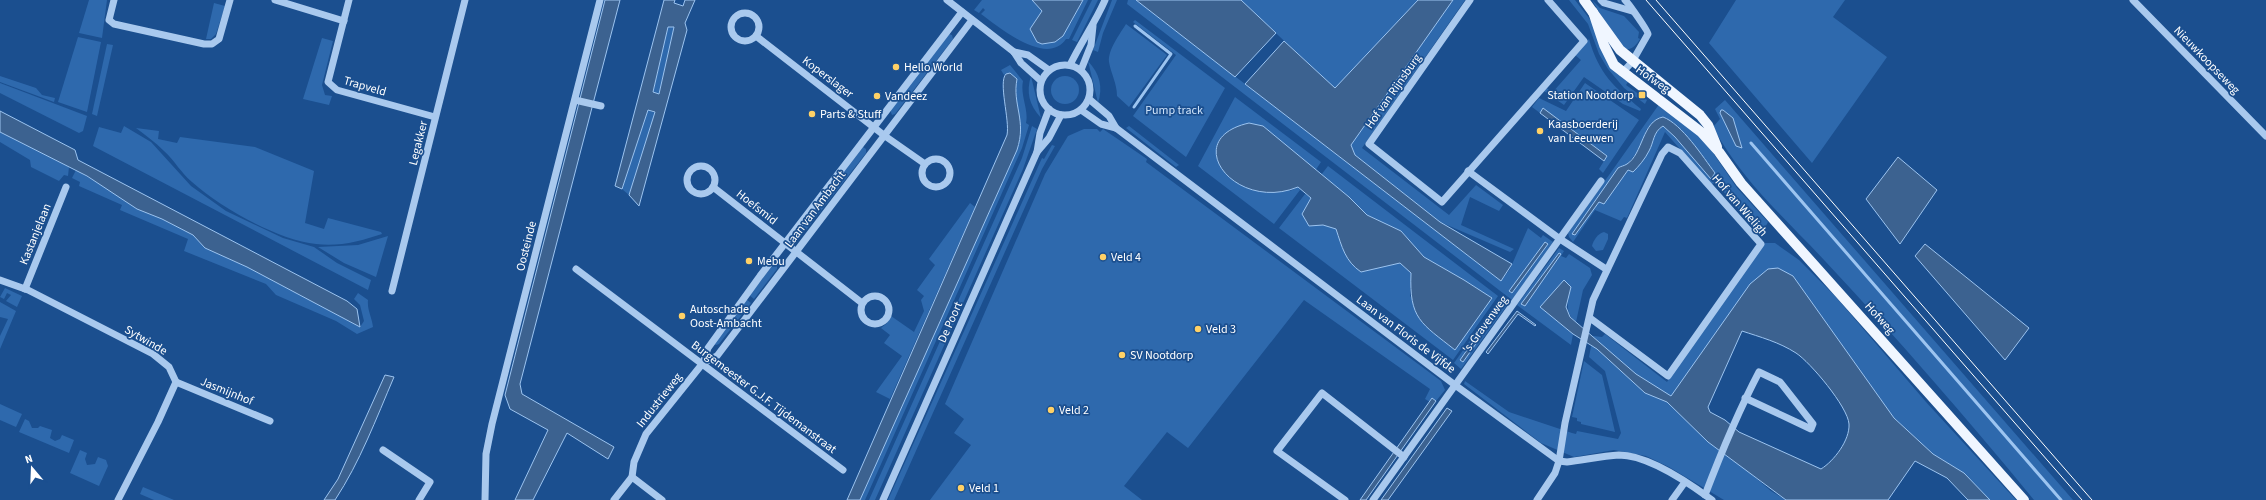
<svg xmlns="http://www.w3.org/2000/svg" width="2266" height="500" font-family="'Source Sans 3',sans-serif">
<rect width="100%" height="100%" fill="#1b4f8f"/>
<!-- green -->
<g fill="#2e69ad" fill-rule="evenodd">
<polygon points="89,0 107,0 102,38 79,33"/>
<path d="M982,0H1032L1042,11L1030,29L1042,44L1051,43L1071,23L1083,0H1088L1069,39H1066C1047,67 1000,28 981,14L985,10L983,8L979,13L974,10Z"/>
<polygon points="1092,0 1098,0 1077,42 1072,40"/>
<polygon points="1112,0 1117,0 1103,33 1098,52 1093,50"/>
<polygon points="1128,0 1136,0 1501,281 1510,269 1528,228 1541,238 1543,235 1553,242 1512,300 1127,4"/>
<polygon points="1241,0 1418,0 1335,89"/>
<polygon points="1453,0 1465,0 1362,148 1449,215 1476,185 1503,205 1499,211 1470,197 1461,225 1514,249 1510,252 1440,222 1355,155 1351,145"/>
<polygon points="1569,0 1575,0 1592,22 1628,82 1626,85 1647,100 1645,104 1624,88 1608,69 1599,54 1588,24"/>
<path d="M1592,0L1600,8L1624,16L1639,32L1638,38L1640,39C1636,45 1633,50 1625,49L1609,29Z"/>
<polygon points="1736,0 1845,0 1833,17 1887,57 1812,163 1709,43"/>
<polygon points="214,3 225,6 216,34 211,39 206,39"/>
<polygon points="1135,20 1225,88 1186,157 1133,116 1176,55 1133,22"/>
<path d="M1126,24L1167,55L1129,107L1117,96C1117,83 1111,74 1109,62C1108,49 1120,34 1126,24Z"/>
<polygon points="668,26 674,27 659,94 653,93"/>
<polygon points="949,34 952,35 953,39 895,114 892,115 890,110"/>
<polygon points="78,37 101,42 87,112 58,102"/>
<polygon points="322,38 333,41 322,85 325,95 332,96 329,105 303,99"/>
<path d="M1589,39C1599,74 1614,87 1641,109L1640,111L1623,104L1584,77L1564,105L1544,91L1547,88L1552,93L1581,60L1575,55Z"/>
<polygon points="107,44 113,45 97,116 92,114"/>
<path d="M1088,61C1100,74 1103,87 1098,103Z"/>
<path d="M1010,65L1023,81C1020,96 1029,109 1026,123L1029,125L1022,148L865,500H860L1017,150C1025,127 1013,103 1017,80L1006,74L1004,75L1001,70Z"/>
<circle cx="1065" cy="90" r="14"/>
<polygon points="0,76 36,88 42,95 55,98 54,102 0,82"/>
<path d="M1031,76L1041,118C1029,105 1026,92 1031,76Z"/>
<polygon points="0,83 87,116 83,131 79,133 0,93"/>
<polygon points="1585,83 1639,120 1603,173 1599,169 1607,156 1543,109 1540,113 1532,107 1539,98 1566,111"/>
<polygon points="1235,97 1321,162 1315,171 1263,126 1249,123 1290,191 1298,187 1300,190 1274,224 1198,166"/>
<path d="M1725,100L2073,500H2034C1967,418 1897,338 1825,261C1784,217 1742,181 1713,127L1720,119L1715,109Z"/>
<path d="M1660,103L1690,126L1709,147L1737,188L1768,222L1761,235L1716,183L1711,184L1665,132L1627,218L1624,217L1621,221L1595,210L1573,242L1569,237L1568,233ZM1673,122L1715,173L1711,178L1675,137L1663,126L1655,133L1604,203L1599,202L1636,153L1643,142L1646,130L1650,127Z"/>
<polygon points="648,110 655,113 629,195 622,189"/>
<polygon points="124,126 151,142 191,186 226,211 283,238 314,247 337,263 371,280 368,290 93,146 99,127 121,133"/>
<polygon points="1032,126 1037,129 1023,169 875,500 869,500 1022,158"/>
<polygon points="1129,126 1179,165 1176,167 1126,128"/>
<path d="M136,128L159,131L158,139L177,143L180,137L255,147L314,171L305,223L324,229L328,218L381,232L382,234C361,241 339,247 316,244C278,240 221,208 192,182C181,173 175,161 164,151C155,142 145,135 136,128Z"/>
<polygon points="1084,129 1097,129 1100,132 1103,129 1147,159 1146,162 1441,381 1445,390 1436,401 1432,398 1430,402 1425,399 1430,389 1304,300 1188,448 1167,432 1124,486 1142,500 930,500 971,445 954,433 964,419 945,404 1045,174 1068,136"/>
<polygon points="0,132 69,167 68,176 64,175 59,181 31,167 30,160 0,142"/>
<polygon points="1052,145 1055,146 1042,169 894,500 888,500 1042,158 1044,159"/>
<polygon points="863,147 866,149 866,153 806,230 803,231 801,228"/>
<polygon points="1328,166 1498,296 1453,360 1279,228 1305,194 1311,198 1323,225 1336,228 1342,247 1380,266 1400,263 1411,273 1410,296 1455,349 1492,298 1464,280 1424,257 1401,231 1367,215 1349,197 1321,175"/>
<path d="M76,170L116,194L137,209L162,219L193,235L205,248L247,267L360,327L364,321L360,305L354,299L358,293L368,300C367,310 372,317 373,327L357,334L336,321L276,295L266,284L184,251L188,239L120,210L122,205L79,186L80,182L72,178Z"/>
<polygon points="970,203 975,207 890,399 876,392 902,356 884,343 890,335 881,328 886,324 891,316 914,332 924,311 921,300 924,296 917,290 935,265 929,259"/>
<path d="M1604,232L1608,234V239L1603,250L1596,251L1592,246C1593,241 1598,233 1604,232Z"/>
<polygon points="388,236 376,277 344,263 318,247 358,245"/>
<polygon points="1765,243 1775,243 1799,260 1835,296 1926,402 2016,500 1990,500 1964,473 1933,454 1894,418 1793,276 1667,402 1771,491 1786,500 1724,500 1669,467 1646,456 1614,450 1574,457 1541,443 1464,384 1465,381 1509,412 1572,433 1576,434 1577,431 1618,439 1621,433 1605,371 1589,357 1593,336 1602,337 1605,334 1667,382"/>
<path d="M1559,248L1564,251L1561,256L1566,258L1569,254L1590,268L1592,275L1583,290L1576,322C1564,312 1568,301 1571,287L1564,280L1541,307L1573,334L1571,345L1517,305Z"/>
<polygon points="774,264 777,265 777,269 754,299 749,295"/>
<polygon points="5,288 22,296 17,307 6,301 11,295 7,293 4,299 0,297"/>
<polygon points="1500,298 1508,304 1461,369 1454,363"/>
<polygon points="746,299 751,303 719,344 716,345 714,344"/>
<polygon points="0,302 16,311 0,349 0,336 8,319 0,317"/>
<polygon points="1584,361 1602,375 1615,432 1581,424 1581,422 1577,421 1577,418 1572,417"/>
<polygon points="0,404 22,414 16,427 0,420"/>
<polygon points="25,419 29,421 32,428 38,428 40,426 52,430 50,438 55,441 60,439 62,435 74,440 69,453 19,432"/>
<polygon points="80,450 87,453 85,459 87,465 95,464 98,457 106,460 108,466 99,486 70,473"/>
<polygon points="143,487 174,500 154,500 140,494"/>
</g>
<!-- water -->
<g fill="#3c6290" stroke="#9cc4f0" fill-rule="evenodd">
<polygon points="605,0 620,0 520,384 522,394 614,447 608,459 567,433 533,500 515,500 548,430 510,409 505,395"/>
<path d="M664,0H675L674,3L683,6L685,0H695L685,23L687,30L639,206L629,195L655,112L648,110L622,189L615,186ZM668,27H674L659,94L653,92Z"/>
<polygon points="1032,0 1083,0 1063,36 1055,42 1042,44 1037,42 1030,29 1042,11"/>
<polygon points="1136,0 1241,0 1276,33 1235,77"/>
<polygon points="1418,0 1453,0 1351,145 1355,155 1440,222 1512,264 1501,281 1245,84 1284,41 1335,88"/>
<path d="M1010,73L1017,79C1012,105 1027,120 1017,150L860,500H847L1007,135C1010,120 998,82 1006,74Z"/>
<polygon points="1543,108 1607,156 1604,161 1540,113"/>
<polygon points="1721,110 1723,110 1733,118 1742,148 1736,146 1720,113"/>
<polygon points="0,111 75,150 78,160 347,301 357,309 360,327 247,267 205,248 193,235 162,219 137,209 87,176 0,132"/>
<path d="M1663,117C1682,124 1703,157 1715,173L1711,179L1675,137L1663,126C1653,132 1654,142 1649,151C1645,159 1639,166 1633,172L1628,170L1604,204L1599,202L1575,235L1572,234L1618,168C1621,166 1624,166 1627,164C1643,154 1642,121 1663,117Z"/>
<path d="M1249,123L1263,126L1349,197L1367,215L1401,231L1424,257L1464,280L1492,298L1455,350C1421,323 1409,319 1411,273L1400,263L1361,272C1345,261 1342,247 1336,229L1323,225L1309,226L1302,214L1311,198L1298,187C1235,213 1178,139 1249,123Z"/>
<polygon points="1898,157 1937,190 1900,244 1866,199"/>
<polygon points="1545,242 1548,244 1512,293 1509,291"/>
<polygon points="1925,244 2029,328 2005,360 1915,256"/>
<polygon points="1559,253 1561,254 1525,306 1521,304"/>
<path d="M1778,268L1793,276L1894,418L1933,454L1964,473L1990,500H1968L1947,478L1915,461L1888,500H1786L1708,442L1667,402L1645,393L1597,349L1573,334L1540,307L1564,280L1571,287L1566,307L1570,317L1636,374L1671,396L1750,284L1768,269ZM1742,331C1760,337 1779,342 1796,353C1810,362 1848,407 1849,424C1850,440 1834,461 1821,469L1739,432L1725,420L1710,412L1708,407Z"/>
<polygon points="1501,302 1504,304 1463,362 1460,360"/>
<polygon points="1517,311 1536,325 1535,326 1518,314 1488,354 1486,352"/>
<path d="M385,375L394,377C376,419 360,462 335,500H324L338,479Z"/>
<polygon points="1432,398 1436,401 1366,500 1360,500"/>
<polygon points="1447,408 1452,411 1388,500 1381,500"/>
</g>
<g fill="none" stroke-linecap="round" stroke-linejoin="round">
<!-- stream -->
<g stroke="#9cc4f0" stroke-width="3">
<polyline points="1134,107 1171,54 1135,26"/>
<polyline points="1751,143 2061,500"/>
</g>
<!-- minor -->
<g stroke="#a9c9ee" stroke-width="7">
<polyline points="114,0 109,20 114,24 204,44 212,44 219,39 230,0"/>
<polyline points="275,0 344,21"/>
<polyline points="349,0 328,82 337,90 435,117"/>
<polyline points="947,0 1014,52 1021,63 1041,81"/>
<polyline points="1470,0 1369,144 1442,202 1584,41 1548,0"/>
<polyline points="1601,0 1604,3 1632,11"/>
<polyline points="2133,0 2266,136"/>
<circle cx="745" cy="27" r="14"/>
<polyline points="756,36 885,136 925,164"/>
<polyline points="1014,52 1028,55 1049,70"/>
<circle cx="1065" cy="90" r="25"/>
<path d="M1070,65C1081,42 1095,23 1105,0"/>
<polyline points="1081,70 1091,45 1093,26"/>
<path d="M1622,73L1632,62L1648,34C1648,31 1629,4 1625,0"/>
<polyline points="1089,99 1109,116 1116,128"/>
<polyline points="575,100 601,106"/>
<path d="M1081,110L1101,124L1116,128L1455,385L1559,461L1567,462C1584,460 1602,456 1619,455C1649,455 1689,483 1712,500"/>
<polyline points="1037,152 1040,133 1049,109"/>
<circle cx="936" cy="173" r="14"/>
<circle cx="701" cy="180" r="14"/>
<polyline points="1468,171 1560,239 1606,269"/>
<polyline points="713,187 862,303"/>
<polyline points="576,269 843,470"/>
<polyline points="0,280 28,290 153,354 169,367 176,382 158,422 118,500"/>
<polyline points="25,289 66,187"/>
<polyline points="392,291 465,0"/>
<circle cx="875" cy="310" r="14"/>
<polyline points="703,363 717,356 972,20"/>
<polyline points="176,382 270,421"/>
<polyline points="383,450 430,482 419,500"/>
<polyline points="632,477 662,500"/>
<path d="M1705,495C1721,453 1738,412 1759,372L1780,382L1813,424L1811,429L1745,398"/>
<polyline points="485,500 486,454 492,424 600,0"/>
<polyline points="614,500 632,477 634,462 646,434 703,363 708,348 760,276 962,12"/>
<polyline points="883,500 1037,152 1049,138 1061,115"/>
<polyline points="1345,500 1277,451 1322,393 1404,457"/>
<polyline points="1373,500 1601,181"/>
<polyline points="1537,500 1555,473 1559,461 1565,423 1593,300 1662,154 1668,147 1680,153 1761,244 1668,376 1590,318"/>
<polyline points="1672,500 1685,482"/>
</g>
<!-- major -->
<g stroke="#f0f6ff" stroke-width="10">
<polyline points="1584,0 1620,50 1700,115 1708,125 1717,147"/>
<polyline points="1593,12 1604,45 1614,65 1701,132 1719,152 1741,183 2024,500"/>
</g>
<!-- tram -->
<g stroke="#fff" stroke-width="1">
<polyline points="1646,0 2082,500"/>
<polyline points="1656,0 2092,500"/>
</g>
</g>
<!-- markers -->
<g fill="#ffd166" stroke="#1b4f8f" stroke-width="1.5">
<circle cx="896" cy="67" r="4"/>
<rect x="1638" y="91" width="8" height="8" rx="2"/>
<circle cx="877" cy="96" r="4"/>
<circle cx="812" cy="114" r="4"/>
<circle cx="1540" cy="131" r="4"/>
<circle cx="1103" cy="257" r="4"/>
<circle cx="749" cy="261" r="4"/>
<circle cx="682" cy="316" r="4"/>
<circle cx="1198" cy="329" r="4"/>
<circle cx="1122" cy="355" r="4"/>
<circle cx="1051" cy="410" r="4"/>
<circle cx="961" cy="488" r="4"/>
</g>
<g text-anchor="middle" stroke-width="3.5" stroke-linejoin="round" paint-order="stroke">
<!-- street labels -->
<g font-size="12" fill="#fff" stroke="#1b4f8f">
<text transform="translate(2207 60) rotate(46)" y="4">Nieuwkoopseweg</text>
<text transform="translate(828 77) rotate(37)" y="4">Koperslager</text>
<text transform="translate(1653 79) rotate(35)" y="4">Hofweg</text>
<text transform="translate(365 86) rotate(16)" y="4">Trapveld</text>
<text transform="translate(1393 91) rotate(-55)" y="4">Hof van Rijnsburg</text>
<text transform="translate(418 143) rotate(-76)" y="4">Legakker</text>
<text transform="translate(1740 205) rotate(49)" y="4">Hof van Wieligh</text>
<text transform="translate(757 207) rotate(38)" y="4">Hoefsmid</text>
<text transform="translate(815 209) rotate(-53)" y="4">Laan van Ambacht</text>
<text transform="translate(35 234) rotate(-68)" y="4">Kastanjelaan</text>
<text transform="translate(526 246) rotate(-76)" y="4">Oosteinde</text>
<text transform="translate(1880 318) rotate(48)" y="4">Hofweg</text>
<text transform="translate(950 322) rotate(-66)" y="4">De Poort</text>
<text transform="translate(1485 324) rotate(-54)" y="4">'s-Gravenweg</text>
<text transform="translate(1406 334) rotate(37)" y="4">Laan van Floris de Vijfde</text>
<text transform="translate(146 340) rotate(30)" y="4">Sytwinde</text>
<text transform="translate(227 391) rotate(22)" y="4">Jasmijnhof</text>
<text transform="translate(764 397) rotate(37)" y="4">Burgemeester G.J.F. Tijdemanstraat</text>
<text transform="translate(659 400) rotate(-52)" y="4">Industrieweg</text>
</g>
<!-- poi labels -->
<g font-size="12" fill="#fff" stroke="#1b4f8f" text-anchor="start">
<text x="904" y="71">Hello World</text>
<text x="1634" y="99" text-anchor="end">Station Nootdorp</text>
<text x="885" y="100">Vandeez</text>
<text x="820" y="118">Parts &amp; Stuff</text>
<text x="1548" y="128">Kaasboerderij<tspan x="1548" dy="14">van Leeuwen</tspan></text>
<text x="1111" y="261">Veld 4</text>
<text x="757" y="265">Mebu</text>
<text x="690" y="313">Autoschade<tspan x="690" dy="14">Oost-Ambacht</tspan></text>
<text x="1206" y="333">Veld 3</text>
<text x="1130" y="359">SV Nootdorp</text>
<text x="1059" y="414">Veld 2</text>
<text x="969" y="492">Veld 1</text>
</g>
<!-- park labels -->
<g font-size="12" fill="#cfe3fa" stroke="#1b4f8f">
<text x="1174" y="114">Pump track</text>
</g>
</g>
<!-- north arrow -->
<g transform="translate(32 468) rotate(341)" stroke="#1b4f8f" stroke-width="3" paint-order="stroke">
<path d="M0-3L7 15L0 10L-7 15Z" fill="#ffffff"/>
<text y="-6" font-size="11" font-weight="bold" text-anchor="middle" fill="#ffffff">N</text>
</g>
</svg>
